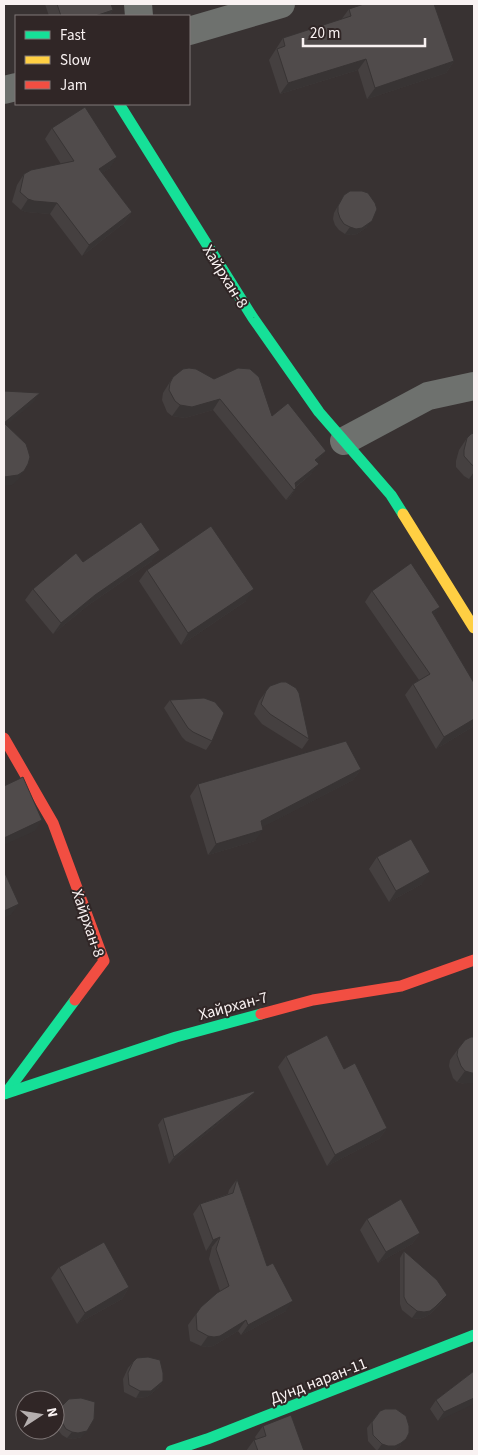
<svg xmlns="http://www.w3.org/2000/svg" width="478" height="1455" font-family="'Source Sans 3',sans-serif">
<rect width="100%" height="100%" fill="#383232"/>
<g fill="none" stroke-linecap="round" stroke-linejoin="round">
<!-- street -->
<g stroke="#6e716e" stroke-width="28">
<polyline points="138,4 139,16"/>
<polyline points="189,31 281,4"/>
<polyline points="4,90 16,87"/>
<polyline points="344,441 428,396 474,386"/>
</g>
<!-- fast -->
<g stroke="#16e098" stroke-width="11">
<polyline points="119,104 253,318 319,412 391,495 403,514"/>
<polyline points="6,1093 75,1000"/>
<polyline points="4,1094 176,1037 261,1014"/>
<polyline points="171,1451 207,1439 474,1335"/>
</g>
<!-- slow -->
<polyline stroke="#ffcf43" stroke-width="11" points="403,514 474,628"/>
<!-- jam -->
<g stroke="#f24e42" stroke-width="11">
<polyline points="4,738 53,823 104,961 75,1000"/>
<polyline points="261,1014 313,1000 401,986 474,960"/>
</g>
</g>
<!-- wall -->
<g fill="#454040">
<polygon points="45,4 111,4 113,10 109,16 49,16"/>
<polygon points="349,9 454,61 446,73 367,99 358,70 280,94 269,60 283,38 341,20"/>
<polygon points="52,128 110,168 102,173 132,212 124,223 82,256 50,214 26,212 21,210 12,202 17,185 24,174 61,164 45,139"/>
<polygon points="344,195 367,227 357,234 351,235 345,234 339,230 335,225 333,219 334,213"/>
<polygon points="173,377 272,416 326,451 317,462 311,474 296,487 296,488 289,499 286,500 213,410 185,418 172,416 167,412 162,400 163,393"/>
<polygon points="474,433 474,479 469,479 464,476 456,467 456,461 459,450 467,438"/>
<polygon points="152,561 87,606 53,634 25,600 33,589 83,562"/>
<polygon points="147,570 246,601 181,645 139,581"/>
<polygon points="372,591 434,615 474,683 474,726 436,749 405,695 413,684 419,680 365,602"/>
<polygon points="270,686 309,739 302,749 262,724 254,714 259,701"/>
<polygon points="170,700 212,741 206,750 186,741 182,737 164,708"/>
<polygon points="361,769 353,780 262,827 255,841 208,855 190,796 198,784"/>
<polygon points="377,857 422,884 389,902 369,869"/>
<polygon points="471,1037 464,1084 457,1082 453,1078 449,1066 450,1060 458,1049"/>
<polygon points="286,1056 344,1069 387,1128 379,1139 327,1166 278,1067"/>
<polygon points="255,1092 250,1098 169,1164 158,1125 163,1118"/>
<polygon points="237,1179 267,1266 286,1311 241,1335 238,1331 213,1346 207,1347 201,1346 190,1341 188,1325 196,1314 220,1291 209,1259 212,1247 206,1251 193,1214 200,1204 228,1194 229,1190"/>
<polygon points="367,1219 420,1233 412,1244 378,1263 360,1230"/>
<polygon points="404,1251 442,1302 430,1314 425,1317 419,1319 412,1318 402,1310 400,1304 400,1258"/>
<polygon points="59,1267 129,1287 122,1299 77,1324 51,1278"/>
<polygon points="133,1362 163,1381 158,1388 147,1397 136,1398 124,1392 123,1379 128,1368"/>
<polygon points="474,1371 438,1421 430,1409 436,1400"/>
<polygon points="61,1407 82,1437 73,1439 67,1438 62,1435 55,1426 57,1414"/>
<polygon points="380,1411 401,1445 396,1449 392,1451 377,1451 368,1441 367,1428"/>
<polygon points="263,1426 304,1451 246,1451 254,1440 256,1439 255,1437"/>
</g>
<!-- shaded-wall -->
<g fill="#383434">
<polygon points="113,10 109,16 95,16"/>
<polygon points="366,59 358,70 280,94 288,83"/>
<polygon points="454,61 446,73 367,99 375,88"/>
<polygon points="117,157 110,168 91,180 99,169"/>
<polygon points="28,199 57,203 50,214 26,212 21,210"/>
<polygon points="132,212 124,223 82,256 89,245"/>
<polygon points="372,221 367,227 357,234 351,235 345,234 350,227"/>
<polygon points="40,393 33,403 4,427 4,423"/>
<polygon points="220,399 213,410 185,418 172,416 180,405"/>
<polygon points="326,451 319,461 308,470 315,460"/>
<polygon points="319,464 311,474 293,489 295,483"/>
<polygon points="24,471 18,480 12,485 4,486 4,477"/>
<polygon points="474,472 474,479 469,479"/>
<polygon points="296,488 289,499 286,500 294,490"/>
<polygon points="160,550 152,561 87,606 53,634 61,623 95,595"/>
<polygon points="254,589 246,601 181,645 188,633"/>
<polygon points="440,607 432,618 432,612"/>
<polygon points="474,719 474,726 436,749 444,737"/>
<polygon points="361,769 353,780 253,832 261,821"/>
<polygon points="42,820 35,831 4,845 4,838"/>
<polygon points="263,830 255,841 208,855 216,844"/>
<polygon points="430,872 422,884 389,902 396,891"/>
<polygon points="19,904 11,915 4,918 4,911"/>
<polygon points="465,1071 474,1073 474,1083 464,1084 457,1082"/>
<polygon points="255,1092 250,1098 169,1164 174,1157"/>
<polygon points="387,1128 379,1139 327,1166 335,1155"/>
<polygon points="420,1233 412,1244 378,1263 386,1252"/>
<polygon points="220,1237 212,1247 206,1251 213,1240"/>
<polygon points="129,1287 122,1299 77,1324 85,1313"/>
<polygon points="447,1295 442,1302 430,1314 425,1317 419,1319 412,1318 417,1311"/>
<polygon points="293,1301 286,1311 241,1335 248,1325"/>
<polygon points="246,1320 238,1331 213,1346 207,1347 201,1346 208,1336"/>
<polygon points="163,1381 158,1388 147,1397 136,1398 140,1391"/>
<polygon points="474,1398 474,1404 438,1421 444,1412"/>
<polygon points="87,1431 82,1437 73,1439 67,1438 72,1432"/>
<polygon points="406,1439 401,1445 396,1449 392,1451 377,1451 382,1444"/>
</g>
<!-- building -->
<g fill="#504b4b" stroke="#383434">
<polygon points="57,4 111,4 113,10 95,16 61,16"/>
<polygon points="364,4 434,4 454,61 375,88 366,59 288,83 277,49 285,46 283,38 351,16 349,9"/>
<polygon points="85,107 117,157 99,169 132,212 89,245 57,203 34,201 28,199 20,192 24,174 31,170 74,161 52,128"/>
<polygon points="350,191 362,191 368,193 375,203 377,209 372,221 362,228 356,229 350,227 344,224 340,218 338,212 338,206 344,195"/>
<polygon points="189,368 196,369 214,379 238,368 250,369 259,377 272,416 288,403 326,451 315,460 319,464 295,483 296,488 294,490 220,399 192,407 180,405 175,401 169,390 170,383 173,377 183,369"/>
<polygon points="4,391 40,393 4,423"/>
<polygon points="4,423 26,444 28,450 30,457 28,464 24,471 18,475 4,477"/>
<polygon points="474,433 474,466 472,465 464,456 464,450 467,438 471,434"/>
<polygon points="141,522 160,550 95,595 61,623 33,589 76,553 83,562"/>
<polygon points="211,526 254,589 188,633 147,570"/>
<polygon points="411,563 440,607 432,612 474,683 474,719 444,737 413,684 430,674 372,591"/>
<polygon points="281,682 286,682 296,688 299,693 309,739 270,714 261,704 266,691 270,686"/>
<polygon points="204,698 215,702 224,713 212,741 193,732 188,728 170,700"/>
<polygon points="346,741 361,769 261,821 263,830 216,844 198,784"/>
<polygon points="23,777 42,820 4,838 4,786"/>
<polygon points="411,839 430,872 396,891 377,857"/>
<polygon points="4,871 19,904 4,911"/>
<polygon points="327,1035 344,1069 355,1063 387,1128 335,1155 286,1056"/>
<polygon points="471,1037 474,1037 474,1073 472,1073 465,1071 461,1066 457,1055 458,1049 465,1040"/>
<polygon points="254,1091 255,1092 174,1157 163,1118"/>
<polygon points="237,1179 267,1266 273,1263 293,1301 248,1325 246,1320 220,1336 214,1337 208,1336 197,1330 196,1314 201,1307 217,1293 229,1286 216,1249 220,1237 213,1240 200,1204 233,1193"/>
<polygon points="401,1199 420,1233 386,1252 367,1219"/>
<polygon points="104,1242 129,1287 85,1313 59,1267"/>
<polygon points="404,1251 437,1280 447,1295 435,1307 430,1311 424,1312 417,1311 407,1303 404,1297"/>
<polygon points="148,1357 160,1360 163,1373 163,1381 151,1391 140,1391 129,1385 128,1373 133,1362 137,1358"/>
<polygon points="474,1371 474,1398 444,1412 436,1400"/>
<polygon points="81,1398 95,1402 94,1419 87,1431 78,1433 72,1432 66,1429 60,1419 61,1407 69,1399"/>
<polygon points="385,1409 396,1409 406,1416 409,1426 409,1433 406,1439 401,1443 395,1446 388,1446 382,1444 373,1435 372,1422 380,1411"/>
<polygon points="291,1415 304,1451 258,1451 254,1440 266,1436 263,1426"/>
</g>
<g text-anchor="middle" stroke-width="4" stroke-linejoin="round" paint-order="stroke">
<!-- street labels -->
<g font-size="16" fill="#f9f2f2" stroke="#302626">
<text transform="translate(226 276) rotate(58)" y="6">Хайрхан-8</text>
<text transform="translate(89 923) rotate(71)" y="6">Хайрхан-8</text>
<text transform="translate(233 1005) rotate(-15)" y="6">Хайрхан-7</text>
<text transform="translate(318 1380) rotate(-21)" y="6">Дунд наран-11</text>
</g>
</g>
<!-- border -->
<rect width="478" height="1455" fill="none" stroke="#f9f2f2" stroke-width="10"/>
<!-- legend -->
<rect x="15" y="15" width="175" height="90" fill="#302626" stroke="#807878"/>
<rect x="25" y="31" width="25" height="8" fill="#16e098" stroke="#807878"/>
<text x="60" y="40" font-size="15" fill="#f9f2f2">Fast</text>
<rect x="25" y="56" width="25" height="8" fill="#ffcf43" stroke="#807878"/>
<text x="60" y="65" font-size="15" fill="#f9f2f2">Slow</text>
<rect x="25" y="81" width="25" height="8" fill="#f24e42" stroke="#807878"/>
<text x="60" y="90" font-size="15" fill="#f9f2f2">Jam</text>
<!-- north arrow -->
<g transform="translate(40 1415) rotate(78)"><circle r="24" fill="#302626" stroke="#807878"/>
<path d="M0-4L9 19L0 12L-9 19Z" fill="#b5afaf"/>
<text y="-8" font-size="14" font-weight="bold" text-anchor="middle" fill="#f9f2f2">N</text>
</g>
<!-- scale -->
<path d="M303 38v8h122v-8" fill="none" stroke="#f9f2f2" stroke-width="2.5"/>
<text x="310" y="38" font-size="15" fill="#f9f2f2" stroke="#302626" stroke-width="4" paint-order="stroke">20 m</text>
</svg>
